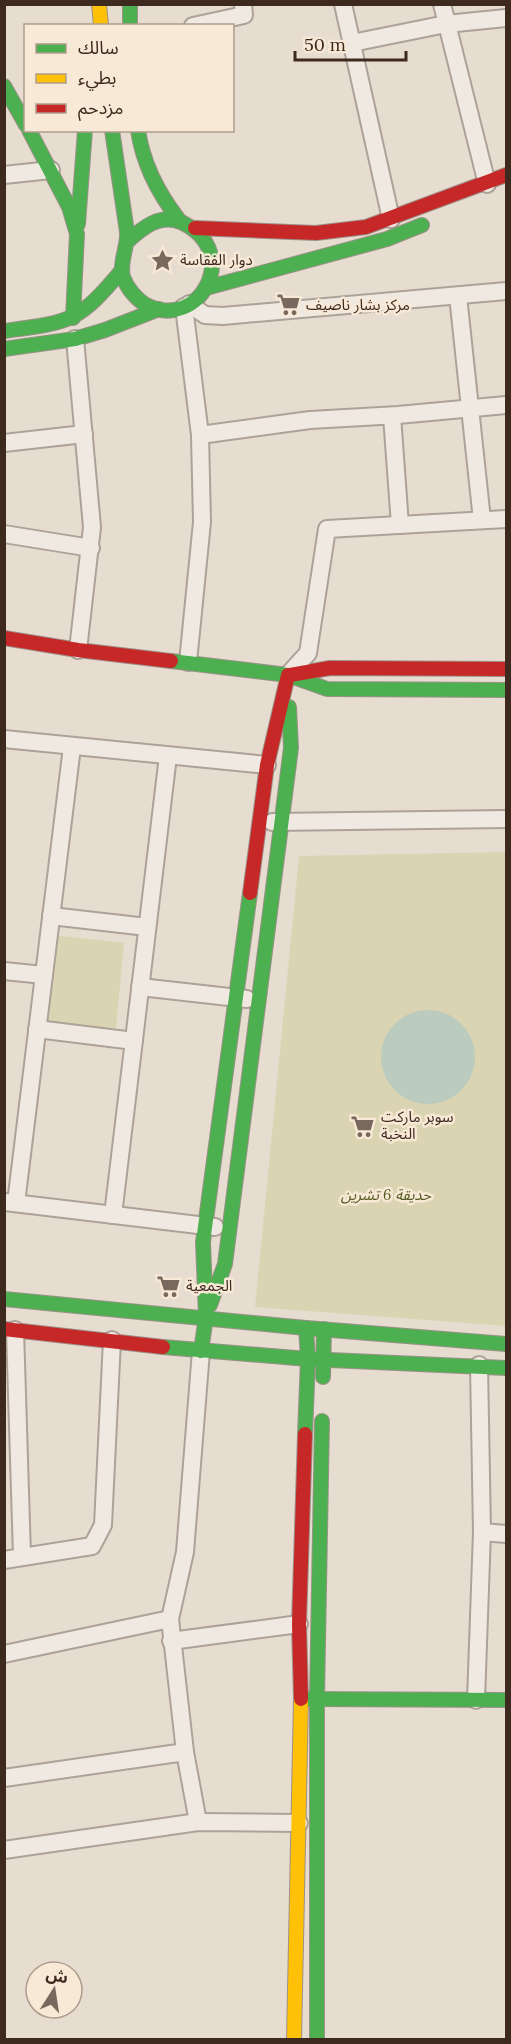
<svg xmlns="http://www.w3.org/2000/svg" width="511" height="2044" font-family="Lora,'Noto Sans Arabic',serif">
<rect width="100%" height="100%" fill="#e7dcd0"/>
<!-- green -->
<g fill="#dbd4b2">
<polygon points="506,852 506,1326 255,1307 299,856"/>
<polygon points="53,935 124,943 116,1029 45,1021"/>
</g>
<!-- water -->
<circle fill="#bbccbe" cx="428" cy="1057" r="47"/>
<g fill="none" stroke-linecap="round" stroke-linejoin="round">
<defs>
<g id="street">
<polyline points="343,4 391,219"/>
<polyline points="442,4 487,184"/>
<polyline points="193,26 244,15 243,4"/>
<polyline points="352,43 446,24 506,18"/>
<polyline points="4,175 51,170"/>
<polyline points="458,296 482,520"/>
<polyline points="189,304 205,315 223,316 506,291"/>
<polyline points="184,307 200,435 202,522 188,662"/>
<polyline points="75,339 92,527 78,650"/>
<polyline points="392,416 400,525"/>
<polyline points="200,435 310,420 398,415 506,405"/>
<polyline points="4,443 84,434"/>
<polyline points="4,534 91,548"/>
<polyline points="288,675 308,653 327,529 506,519"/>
<polyline points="4,739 267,765"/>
<polyline points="272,822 506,819"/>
<polyline points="51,916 147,927"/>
<polyline points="4,971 44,975"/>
<polyline points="140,987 247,999"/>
<polyline points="37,1029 134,1041"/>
<polyline points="5,1202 215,1227"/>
<polyline points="16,1203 72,747"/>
<polyline points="113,1215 168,756"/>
<polyline points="15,1330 22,1556"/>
<polyline points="482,1532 506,1534"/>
<polyline points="4,1560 92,1546 103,1525 112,1340"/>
<polyline points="170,1619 185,1752 198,1822"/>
<polyline points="171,1641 299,1624"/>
<polyline points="4,1654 170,1619 185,1552 201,1351"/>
<polyline points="476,1700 482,1532 479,1365"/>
<polyline points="4,1778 185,1752"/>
<polyline points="4,1850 198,1822 299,1823"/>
</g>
<g id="fast">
<polyline points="130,4 130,26"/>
<polyline points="4,86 26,125"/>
<polyline points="29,130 69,207 77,234 73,318"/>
<path d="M112,130L127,232C128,247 119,262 123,277C127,288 136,299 146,305C199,332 243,253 183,223C161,212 142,228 127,242"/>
<path d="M138,130C143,165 158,193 179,220"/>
<polyline points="78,224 85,130"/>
<polyline points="206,288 387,239 422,225"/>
<path d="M4,331C70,322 78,323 122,270"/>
<polyline points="4,349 75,339 105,330 159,309"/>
<polyline points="171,661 288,675 327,689 506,690"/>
<polyline points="4,1299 306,1328 506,1344"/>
<polyline points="210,1305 225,1264 291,748 289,707"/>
<polyline points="163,1347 308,1359 506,1368"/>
<polyline points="201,1351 206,1317 203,1242 250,893"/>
<polyline points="323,1377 324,1329"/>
<polyline points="305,1434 308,1359 306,1328"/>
<polyline points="302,1699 506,1700"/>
<polyline points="317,2040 317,1699 322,1421"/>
</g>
<g id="slow">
<polyline points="99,4 101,26"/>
<polyline points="294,2040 301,1699"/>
</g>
<g id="jam">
<polyline points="195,228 316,233 366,227 506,175"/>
<polyline points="4,638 78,650 171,661"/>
<polyline points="290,675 330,668 506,669"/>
<polyline points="250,893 267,765 288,675"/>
<polyline points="4,1329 163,1347"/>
<polyline points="301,1699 299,1624 305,1434"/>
</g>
</defs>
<!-- street casing -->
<use href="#street" stroke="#ada298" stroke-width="20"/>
<!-- fast casing -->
<use href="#fast" stroke="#9c9188" stroke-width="16"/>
<!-- slow casing -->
<use href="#slow" stroke="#9c9188" stroke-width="16"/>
<!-- jam casing -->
<use href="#jam" stroke="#9c9188" stroke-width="16"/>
<!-- street -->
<use href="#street" stroke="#f0e9e2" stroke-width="16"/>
<!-- fast -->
<use href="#fast" stroke="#4caf50" stroke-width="14"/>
<!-- slow -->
<use href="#slow" stroke="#ffc107" stroke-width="14"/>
<!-- jam -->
<use href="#jam" stroke="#c62828" stroke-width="14"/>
</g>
<!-- icons -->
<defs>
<symbol id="sight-bare" viewBox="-9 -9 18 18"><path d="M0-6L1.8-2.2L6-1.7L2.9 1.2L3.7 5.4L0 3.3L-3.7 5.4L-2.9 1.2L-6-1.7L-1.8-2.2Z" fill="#79685d" stroke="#f8e9d7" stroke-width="2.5" paint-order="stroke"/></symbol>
<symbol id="supermarket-bare" viewBox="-9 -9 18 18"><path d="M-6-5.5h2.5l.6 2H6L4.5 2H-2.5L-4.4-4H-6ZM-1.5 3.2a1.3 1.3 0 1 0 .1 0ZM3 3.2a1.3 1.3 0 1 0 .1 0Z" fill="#79685d" stroke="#f8e9d7" stroke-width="2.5" paint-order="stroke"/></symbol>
</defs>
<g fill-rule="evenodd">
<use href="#sight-bare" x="146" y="244" width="33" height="33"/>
<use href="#supermarket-bare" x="272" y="288" width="33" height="33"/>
<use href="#supermarket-bare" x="346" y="1110" width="33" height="33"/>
<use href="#supermarket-bare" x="152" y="1270" width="33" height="33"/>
</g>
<g text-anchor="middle" stroke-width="5" stroke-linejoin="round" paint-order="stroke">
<!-- poi labels -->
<g font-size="15" fill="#3e291f" stroke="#f8e9d7" text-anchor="start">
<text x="180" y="265">دوار الفقاسة</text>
<text x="306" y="310">مركز بشار ناصيف</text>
<text x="381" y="1122">سوبر ماركت<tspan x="381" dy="17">النخبة</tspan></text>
<text x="186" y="1291">الجمعية</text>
</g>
<!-- park labels -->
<g font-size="15" font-style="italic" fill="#575b24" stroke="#f8e9d7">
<text x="386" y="1200">حديقة 6 تشرين</text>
</g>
</g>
<!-- border -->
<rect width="511" height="2044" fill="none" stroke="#3e291f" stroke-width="12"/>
<!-- legend -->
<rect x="24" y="24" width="210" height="108" fill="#f8e9d7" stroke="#ae9c8d" stroke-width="1.5"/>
<rect x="36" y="44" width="30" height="9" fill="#4caf50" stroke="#ae9c8d" stroke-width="1.5"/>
<text x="78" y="54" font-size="18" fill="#3e291f">سالك</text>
<rect x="36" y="74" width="30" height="9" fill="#ffc107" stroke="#ae9c8d" stroke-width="1.5"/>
<text x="78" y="84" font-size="18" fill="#3e291f">بطيء</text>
<rect x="36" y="104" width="30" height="9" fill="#c62828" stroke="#ae9c8d" stroke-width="1.5"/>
<text x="78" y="114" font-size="18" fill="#3e291f">مزدحم</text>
<!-- north arrow -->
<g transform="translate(54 1990) rotate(12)"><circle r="28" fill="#f8e9d7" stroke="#ae9c8d" stroke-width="1.5"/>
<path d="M0-4.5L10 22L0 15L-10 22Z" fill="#79685d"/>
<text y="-9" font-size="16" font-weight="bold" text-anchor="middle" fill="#3e291f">ش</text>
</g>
<!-- scale -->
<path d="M295 51v9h111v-9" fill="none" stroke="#3e291f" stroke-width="3"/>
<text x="304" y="51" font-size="18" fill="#3e291f" stroke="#f8e9d7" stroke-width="4.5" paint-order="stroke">50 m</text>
</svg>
